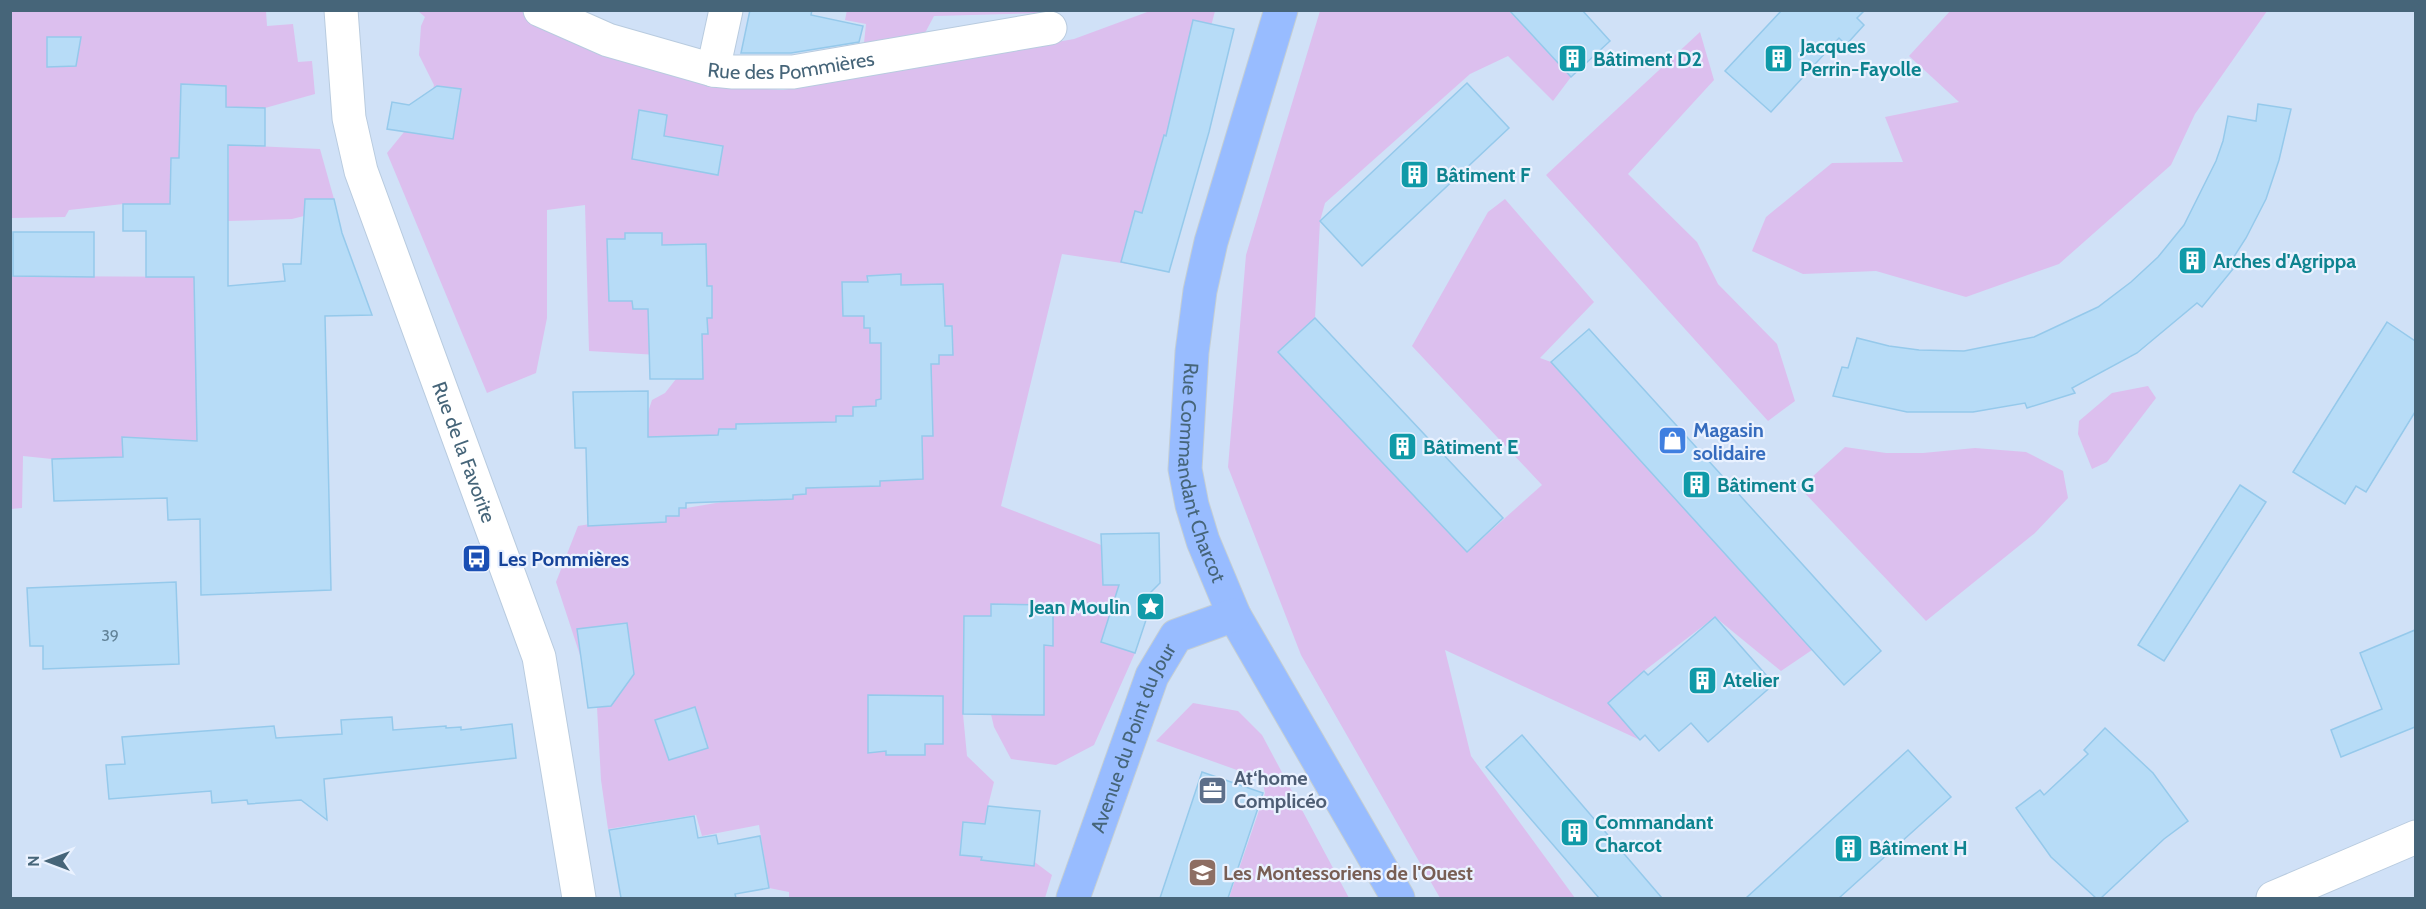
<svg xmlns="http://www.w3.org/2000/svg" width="2426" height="909" font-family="Cabin,sans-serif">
<rect width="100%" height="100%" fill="#e2ecfe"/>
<!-- residential -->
<polygon fill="#d0e1f7" points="10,11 2415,11 2415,898 11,898"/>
<!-- green -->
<g fill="#dcbfee">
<polygon points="847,10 1050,11 1045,13 934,16 925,33 864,43 866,24 845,20"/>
<polygon points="1951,10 2267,10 2267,11 2195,114 2171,165 2059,264 1966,297 1876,271 1803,274 1752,251 1766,217 1832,163 1903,162 1885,117 1959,102 1909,56"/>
<polygon points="10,11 266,11 267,26 293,24 298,62 312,61 315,94 265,108 226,107 226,86 181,84 179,143 193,146 192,158 171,159 170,207 123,204 69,210 65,217 11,218"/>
<polygon points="418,11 540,11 733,87 783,90 1074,39 1150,11 1215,11 1148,267 1062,254 1001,506 1114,550 1137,611 1135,653 1094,745 1056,765 1011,759 994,727 986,693 963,714 967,756 994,782 988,806 1016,848 1052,875 1045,898 789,898 789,892 769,888 759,825 702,836 696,815 608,829 601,780 597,707 556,582 578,526 909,471 648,441 648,412 652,400 665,393 676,379 676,356 589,351 585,205 547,210 547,318 536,373 487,393 387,153 404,132 424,128 434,85 419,55 421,26 425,17"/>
<polygon points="1320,11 1509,11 1571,77 1553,101 1508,56 1470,74 1325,203 1320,221 1315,318 1278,352 1467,552 1542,485 1412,346 1488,212 1505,199 1594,302 1540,358 1551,362 1812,650 1781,671 1715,617 1644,671 1608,703 1640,740 1445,650 1471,756 1575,898 1440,898 1301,655 1228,467 1246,255"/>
<polygon points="1700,32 1714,80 1628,174 1697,242 1718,284 1777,344 1795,401 1768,421 1546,175"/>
<polygon points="229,145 320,149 334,199 305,199 304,216 292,219 228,221"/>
<polygon points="11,276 228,277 197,441 123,437 123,457 52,459 23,456 22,508 11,509"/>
<polygon points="2148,386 2156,398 2107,462 2092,469 2078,434 2079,421 2112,393"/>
<polygon points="1845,447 1886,453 1923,453 1975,448 2026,452 2063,471 2068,498 2035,533 1926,621 1800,488"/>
<polygon points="1193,703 1238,711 1262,735 1349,898 1229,898 1265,793 1262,779 1156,741"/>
</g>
<!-- building -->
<g fill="#b7dcf7" stroke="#95c9eb" stroke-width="1.5">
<polygon points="750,10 812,10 811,15 863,26 859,42 791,53 741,53"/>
<polygon points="1509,10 1582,10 1610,41 1571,77"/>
<polygon points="1782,10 1865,10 1857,18 1864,25 1846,45 1839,38 1771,112 1725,71"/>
<polygon points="1193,20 1234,29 1209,132 1169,272 1121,262 1135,211 1142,213 1164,135 1166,136"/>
<polygon points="47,37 81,37 76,66 47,67"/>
<polygon points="1467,83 1509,128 1362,266 1320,221"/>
<polygon points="181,84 226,86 226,107 265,108 265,146 228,145 228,286 285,281 283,264 301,264 305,199 334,199 342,233 372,315 325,316 331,590 201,595 200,519 168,520 167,498 54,501 52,459 123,457 122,437 197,441 194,277 146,277 146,231 123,231 123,204 170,204 171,158 179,158"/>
<polygon points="437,86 461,89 453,139 387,129 392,102 409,105"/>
<polygon points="2258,104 2291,109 2279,160 2266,199 2246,238 2228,266 2233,269 2202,307 2197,303 2137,353 2072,388 2075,393 2027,408 2025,403 1973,412 1907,412 1833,396 1842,367 1848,368 1857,338 1889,346 1919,350 1964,351 2034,337 2098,307 2131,282 2158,257 2184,225 2216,161 2223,141 2228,116 2256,121"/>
<polygon points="639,110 667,115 664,136 723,146 718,175 632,159"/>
<polygon points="13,232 94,232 94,277 13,276"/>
<polygon points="625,233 662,233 662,245 706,244 707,286 712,286 712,318 707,318 708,334 702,334 703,379 650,379 648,309 633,309 632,301 609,301 607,239 625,239"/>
<polygon points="901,274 901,285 943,284 945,326 952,326 953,355 939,355 939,364 931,364 933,436 922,436 923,479 880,481 880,486 806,488 806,494 793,495 793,499 686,503 686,508 679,508 679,516 666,516 666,522 588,526 586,448 575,448 573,392 648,391 648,437 718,435 719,429 736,429 736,424 836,422 836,416 853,416 853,407 876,406 876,400 881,399 881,343 870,343 870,328 864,328 864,316 843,316 842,282 868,282 867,276"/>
<polygon points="1315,318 1503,518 1467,552 1278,352"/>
<polygon points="2387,322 2415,341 2415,412 2366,492 2356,486 2345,504 2293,472"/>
<polygon points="1589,329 1881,651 1844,685 1551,362"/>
<polygon points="2240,485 2266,502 2164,661 2138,645"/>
<polygon points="1159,533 1160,583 1150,593 1150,608 1135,653 1101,642 1119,585 1103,585 1101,534"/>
<polygon points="176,582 179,664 43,669 43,646 30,646 27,588"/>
<polygon points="991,604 1053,605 1053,646 1044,645 1044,715 963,714 964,616 991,616"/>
<polygon points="1715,617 1774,684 1708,742 1691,723 1659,751 1645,735 1640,740 1608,703 1644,671 1648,675"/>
<polygon points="627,623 634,674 611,706 588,708 577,629"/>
<polygon points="2415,630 2415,727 2341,757 2331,730 2382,709 2360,653"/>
<polygon points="868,695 943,696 943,744 925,744 925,755 886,755 886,751 868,753"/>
<polygon points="695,707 708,748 669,760 655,720"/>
<polygon points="392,717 393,730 446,726 446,728 461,727 461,730 512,724 516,758 324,779 327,820 301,800 248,804 247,800 212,803 211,791 109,799 106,765 125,764 122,737 274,726 276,738 342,734 341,720"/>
<polygon points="2105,728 2153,773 2188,821 2164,839 2101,898 2096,898 2051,857 2016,808 2040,790 2044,795 2088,754 2084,750"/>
<polygon points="1522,735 1662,898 1599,898 1486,767"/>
<polygon points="1908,750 1951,797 1839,898 1746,898"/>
<polygon points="1202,772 1263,793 1228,898 1160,898"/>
<polygon points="988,806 1040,811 1034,866 981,860 982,857 960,855 963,822 985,824"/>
<polygon points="694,816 698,838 716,835 718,844 760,836 769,888 735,894 736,898 621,898 609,830"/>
</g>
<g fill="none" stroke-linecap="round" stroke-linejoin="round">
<defs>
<g id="minor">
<path id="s1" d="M341,10L349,118L361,171L539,657L579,898"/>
<path id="s2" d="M540,10L608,40L713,70L733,72H793L1050,28"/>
<polyline points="713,70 726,10"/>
<polyline points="2273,898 2416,837"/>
</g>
<g id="major">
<path id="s3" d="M1281,10L1211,242L1200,291L1192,352L1185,469L1192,505L1203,541L1234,615L1398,898"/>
<path id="s4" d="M1073,898L1152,676L1176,636L1234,615"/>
</g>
</defs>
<!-- minor casing -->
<use href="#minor" stroke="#b8cbdf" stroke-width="35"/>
<!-- major casing -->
<use href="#major" stroke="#c4ced4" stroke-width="35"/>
<!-- minor -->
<use href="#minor" stroke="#fff" stroke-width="33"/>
<!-- major -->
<use href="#major" stroke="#98bcff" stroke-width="33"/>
</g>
<!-- icons -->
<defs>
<symbol id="building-square" viewBox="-11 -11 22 22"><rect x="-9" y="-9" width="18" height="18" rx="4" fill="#0f9aa8" stroke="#eaf2ff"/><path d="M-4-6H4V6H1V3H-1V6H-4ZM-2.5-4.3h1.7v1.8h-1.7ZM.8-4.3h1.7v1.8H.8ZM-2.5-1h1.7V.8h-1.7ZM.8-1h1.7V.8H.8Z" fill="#fff"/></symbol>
<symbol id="shop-square" viewBox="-11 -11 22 22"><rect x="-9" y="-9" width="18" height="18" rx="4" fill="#3f7fe0" stroke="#eaf2ff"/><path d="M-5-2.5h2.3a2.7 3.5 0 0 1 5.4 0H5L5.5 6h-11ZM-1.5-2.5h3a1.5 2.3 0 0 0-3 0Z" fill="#fff"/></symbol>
<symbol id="bus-square" viewBox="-11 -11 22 22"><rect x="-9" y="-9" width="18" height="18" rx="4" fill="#1a4fb4" stroke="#eaf2ff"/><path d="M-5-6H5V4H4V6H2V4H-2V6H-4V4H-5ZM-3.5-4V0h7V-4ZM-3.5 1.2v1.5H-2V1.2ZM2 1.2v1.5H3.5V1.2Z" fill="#fff"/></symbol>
<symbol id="sight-square" viewBox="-11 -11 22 22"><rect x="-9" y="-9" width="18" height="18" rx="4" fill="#0f9aa8" stroke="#eaf2ff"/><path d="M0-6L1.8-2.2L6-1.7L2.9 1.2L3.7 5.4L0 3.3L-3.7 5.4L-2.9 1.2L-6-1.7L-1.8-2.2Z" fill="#fff"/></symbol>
<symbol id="office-square" viewBox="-11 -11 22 22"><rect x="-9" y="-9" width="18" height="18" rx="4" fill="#5c6f8a" stroke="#eaf2ff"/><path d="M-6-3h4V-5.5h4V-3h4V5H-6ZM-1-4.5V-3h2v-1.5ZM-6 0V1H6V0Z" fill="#fff"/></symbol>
<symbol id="school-square" viewBox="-11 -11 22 22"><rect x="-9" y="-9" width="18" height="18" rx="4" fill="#8d6e63" stroke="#eaf2ff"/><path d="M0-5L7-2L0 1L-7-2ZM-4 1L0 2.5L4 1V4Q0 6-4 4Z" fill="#fff"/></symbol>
</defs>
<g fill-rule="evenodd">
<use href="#building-square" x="1762" y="42" width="33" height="33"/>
<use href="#building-square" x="1556" y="42" width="33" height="33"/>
<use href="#building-square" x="1398" y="158" width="33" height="33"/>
<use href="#building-square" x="2176" y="244" width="33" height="33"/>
<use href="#shop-square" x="1656" y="424" width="33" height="33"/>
<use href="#building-square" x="1386" y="430" width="33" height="33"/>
<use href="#building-square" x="1680" y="468" width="33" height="33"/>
<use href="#bus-square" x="460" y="542" width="33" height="33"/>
<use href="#sight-square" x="1134" y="590" width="33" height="33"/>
<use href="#building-square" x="1686" y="664" width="33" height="33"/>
<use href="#office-square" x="1196" y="774" width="33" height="33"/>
<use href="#building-square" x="1558" y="816" width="33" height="33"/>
<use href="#building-square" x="1832" y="832" width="33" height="33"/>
<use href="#school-square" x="1186" y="856" width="33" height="33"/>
</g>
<g text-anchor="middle" stroke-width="4.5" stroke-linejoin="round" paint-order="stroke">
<!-- number labels -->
<g font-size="16" fill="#628398">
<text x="110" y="641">39</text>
</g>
<!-- culture labels -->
<g font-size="20" font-weight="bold" fill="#0d838f" stroke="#eaf2ff" text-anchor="start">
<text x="1800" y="53">Jacques<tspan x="1800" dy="23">Perrin-Fayolle</tspan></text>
<text x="1593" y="66">Bâtiment D2</text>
<text x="1436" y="182">Bâtiment F</text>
<text x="2213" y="268">Arches d'Agrippa</text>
<text x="1423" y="454">Bâtiment E</text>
<text x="1717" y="492">Bâtiment G</text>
<text x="1130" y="614" text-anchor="end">Jean Moulin</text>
<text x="1723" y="687">Atelier</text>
<text x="1595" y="829">Commandant<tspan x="1595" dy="23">Charcot</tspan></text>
<text x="1869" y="855">Bâtiment H</text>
</g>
<!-- street labels -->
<g font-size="20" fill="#466579" stroke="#eaf2ff">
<text dy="7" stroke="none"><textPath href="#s2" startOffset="262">Rue des Pommières</textPath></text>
<text dy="7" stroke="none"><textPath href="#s1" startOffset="462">Rue de la Favorite</textPath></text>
<text dy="7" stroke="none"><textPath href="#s3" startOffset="477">Rue Commandant Charcot</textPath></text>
<text dy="7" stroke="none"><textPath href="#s4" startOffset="171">Avenue du Point du Jour</textPath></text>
</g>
<!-- shop labels -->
<g font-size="20" font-weight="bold" fill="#366cbe" stroke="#eaf2ff" text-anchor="start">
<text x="1693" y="437">Magasin<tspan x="1693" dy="23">solidaire</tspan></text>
</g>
<!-- transit labels -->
<g font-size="20" font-weight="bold" fill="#164399" stroke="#eaf2ff" text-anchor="start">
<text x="498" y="566">Les Pommières</text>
</g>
<!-- service labels -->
<g font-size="20" font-weight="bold" fill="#4e5e75" stroke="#eaf2ff" text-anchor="start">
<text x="1234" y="785">At‘home<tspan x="1234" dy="23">Complicéo</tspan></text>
</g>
<!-- education labels -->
<g font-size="20" font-weight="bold" fill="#785e54" stroke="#eaf2ff" text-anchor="start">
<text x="1223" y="880">Les Montessoriens de l'Ouest</text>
</g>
</g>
<!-- border -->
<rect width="2426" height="909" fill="none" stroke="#466579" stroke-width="24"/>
<!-- north arrow -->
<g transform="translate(48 861) rotate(270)" stroke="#eaf2ff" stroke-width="4.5" paint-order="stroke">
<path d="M0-4.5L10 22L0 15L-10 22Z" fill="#466579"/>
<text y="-9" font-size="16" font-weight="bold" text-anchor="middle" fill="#466579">N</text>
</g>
</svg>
